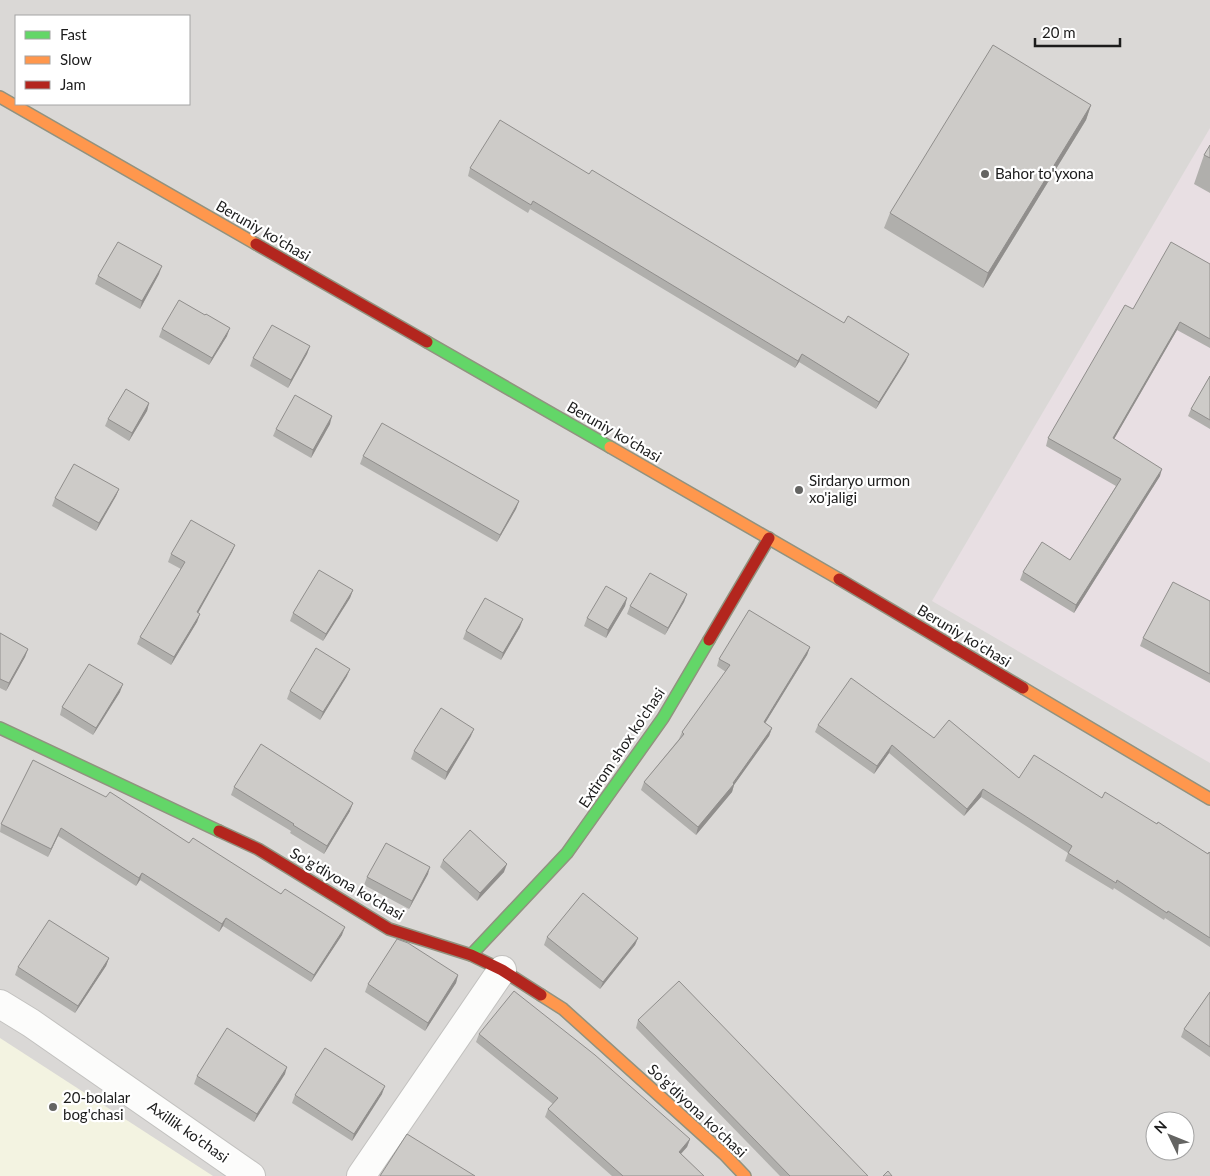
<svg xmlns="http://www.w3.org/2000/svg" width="1210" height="1176" font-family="Lato,sans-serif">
<rect width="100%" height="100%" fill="#ebe9e5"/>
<!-- residential -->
<path fill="#dad8d6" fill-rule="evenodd" d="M0,0H1210V1176H0ZM16,16H189V104H16ZM1155,1121H1185V1151H1155Z"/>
<!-- industrial -->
<polygon fill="#e8dfe3" points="1210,128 1210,763 932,601"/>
<!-- education -->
<polygon fill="#f3f3e1" points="0,1038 213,1176 0,1176"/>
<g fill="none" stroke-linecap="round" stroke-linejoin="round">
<defs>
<g id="street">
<polyline points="0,1004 31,1023 251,1176"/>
<polyline points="361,1176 502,970"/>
</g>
<g id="fast">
<polyline points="427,342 610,447"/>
<polyline points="0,728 219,831"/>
<polyline points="471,955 567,853 663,718 709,640"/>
</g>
<g id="slow">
<polyline points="0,97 256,244"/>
<polyline points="610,447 839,579"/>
<polyline points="1023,688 1210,799"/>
<polyline points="541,995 563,1009 724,1154 745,1176"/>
</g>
<g id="jam">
<polyline points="256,244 427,342"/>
<polyline points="839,579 1023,688"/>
<polyline points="709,640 769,538"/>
<polyline points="219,831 258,849 389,929 471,955 502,970 541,995"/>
</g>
</defs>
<!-- street casing -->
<use href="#street" stroke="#c2c1bf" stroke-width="30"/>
<!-- fast casing -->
<use href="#fast" stroke="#91927f" stroke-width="14"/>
<!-- slow casing -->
<use href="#slow" stroke="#91927f" stroke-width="14"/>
<!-- jam casing -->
<use href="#jam" stroke="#91927f" stroke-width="14"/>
<!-- street -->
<use href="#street" stroke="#fcfcfb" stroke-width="28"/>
<!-- fast -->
<use href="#fast" stroke="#63d668" stroke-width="11"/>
<!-- slow -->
<use href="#slow" stroke="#ff974d" stroke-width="11"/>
<!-- jam -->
<use href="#jam" stroke="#b3261e" stroke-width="11"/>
</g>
<!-- wall -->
<g fill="#b0afac">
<polygon points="1091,105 1086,120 983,288 884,228 890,213"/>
<polygon points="1210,145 1210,193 1194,184 1204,155"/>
<polygon points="470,168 589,174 906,361 876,409 799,362 795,368 530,209 528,213 468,176"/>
<polygon points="1210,264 1210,348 1177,330 1114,439 1160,476 1074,613 1020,580 1023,572 1070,560 1116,486 1046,446 1048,438 1133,309"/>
<polygon points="159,274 140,309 95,284 98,276"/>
<polygon points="162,329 227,336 209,365 159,337"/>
<polygon points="310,346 307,354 288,388 250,366 253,358"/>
<polygon points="1210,376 1210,429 1188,416 1191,409"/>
<polygon points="149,403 147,411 129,441 105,426 108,419"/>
<polygon points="330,424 311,458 273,436 276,429"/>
<polygon points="363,456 519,501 516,509 497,542 360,464"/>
<polygon points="119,489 116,496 96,531 52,506 55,498"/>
<polygon points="235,545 232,552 198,613 200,614 197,622 171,665 137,644 140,637 181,569 168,562 171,554"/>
<polygon points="353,590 350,598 323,641 290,621 293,613"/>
<polygon points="687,594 684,602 665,635 627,614 630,606"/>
<polygon points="627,598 625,606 606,638 584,626 587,618"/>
<polygon points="1210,601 1210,683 1140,646 1143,638"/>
<polygon points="520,627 501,660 463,639 466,631"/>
<polygon points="0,633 28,649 25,657 6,691 0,688"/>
<polygon points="810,647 807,655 765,723 772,728 769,736 734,785 732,792 696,835 641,790 644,782 679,739 682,732 726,672 717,666 719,659"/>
<polygon points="347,676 320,720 287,699 290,691"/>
<polygon points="120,692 93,735 60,715 62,707"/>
<polygon points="818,725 934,738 1019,778 1102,798 1157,824 1208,854 1210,853 1210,947 1165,918 1164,920 1114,888 1113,890 1065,861 1068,853 981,797 964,816 889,753 874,774 815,732"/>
<polygon points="471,736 445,780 411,759 414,751"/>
<polygon points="33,760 189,843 342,935 311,982 223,926 219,932 140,880 136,886 58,836 48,857 0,832 1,824"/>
<polygon points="234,787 350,811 324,854 290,833 291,831 231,795"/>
<polygon points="443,860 504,872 477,901 440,867"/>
<polygon points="428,874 409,909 364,885 367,877"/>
<polygon points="547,937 638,938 635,945 600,989 544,945"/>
<polygon points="109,958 106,966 75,1013 15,975 18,967"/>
<polygon points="458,975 456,983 425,1031 365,992 368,984"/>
<polygon points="1210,992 1210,1057 1181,1037 1184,1029"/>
<polygon points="638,1020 868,1176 780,1176 636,1028"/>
<polygon points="479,1034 690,1139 687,1147 681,1154 704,1176 612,1176 545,1117 548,1109 553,1104 476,1042"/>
<polygon points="285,1074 254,1122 194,1084 197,1076"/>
<polygon points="382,1094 352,1141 292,1103 295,1095"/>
</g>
<!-- shaded-wall -->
<g fill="#908e8c">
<polygon points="1091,105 1086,120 983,288 988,273"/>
<polygon points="162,266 159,274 140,309 142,301"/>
<polygon points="1180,322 1177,330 1110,446 1113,438"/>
<polygon points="230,328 227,336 209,365 212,358"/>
<polygon points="310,346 307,354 288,388 291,380"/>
<polygon points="802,354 799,362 795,368 798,361"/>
<polygon points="909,354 906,361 876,409 879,402"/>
<polygon points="149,403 147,411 129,441 132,433"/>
<polygon points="332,416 330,424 311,458 313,450"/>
<polygon points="1162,469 1160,476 1074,613 1076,605"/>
<polygon points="119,489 116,496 96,531 99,523"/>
<polygon points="519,501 516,509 497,542 500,535"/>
<polygon points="235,545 232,552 194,620 197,612"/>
<polygon points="353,590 350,598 323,641 326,634"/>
<polygon points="687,594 684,602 665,635 668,628"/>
<polygon points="627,598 625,606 606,638 608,630"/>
<polygon points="200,614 197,622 171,665 174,657"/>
<polygon points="523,619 520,627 501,660 503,653"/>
<polygon points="810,647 807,655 761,730 764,722"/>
<polygon points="28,649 25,657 6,691 9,683"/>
<polygon points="350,669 347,676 320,720 323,712"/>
<polygon points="123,684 120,692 93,735 96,728"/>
<polygon points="772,728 769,736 734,785 732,792 696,835 698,827 733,783"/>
<polygon points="474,729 471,736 445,780 447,772"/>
<polygon points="892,745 889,753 874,774 877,766"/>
<polygon points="983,789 981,797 964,816 967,809"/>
<polygon points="353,803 350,811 324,854 327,846"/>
<polygon points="61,828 58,836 48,857 51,849"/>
<polygon points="507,864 504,872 477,901 480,893"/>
<polygon points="430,867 428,874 409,909 412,901"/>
<polygon points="142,873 140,880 136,886 139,878"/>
<polygon points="226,918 223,926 219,932 222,924"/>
<polygon points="345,927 342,935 311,982 314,975"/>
<polygon points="638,938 635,945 600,989 603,982"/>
<polygon points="109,958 106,966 75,1013 78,1006"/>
<polygon points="458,975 456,983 425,1031 428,1023"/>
<polygon points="287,1067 285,1074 254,1122 257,1114"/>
<polygon points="385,1086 382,1094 352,1141 354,1134"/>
<polygon points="690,1139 687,1147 676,1159 679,1152"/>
</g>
<!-- building -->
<g fill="#cdcbc8" stroke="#908e8c">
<polygon points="993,45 1091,105 988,273 890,213"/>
<polygon points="500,120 589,174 592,170 844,323 848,316 909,354 879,402 802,354 798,361 533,201 531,205 470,168"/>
<polygon points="1210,145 1210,158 1204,155"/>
<polygon points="118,242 162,266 142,301 98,276"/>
<polygon points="1171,242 1210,264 1210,339 1180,322 1113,438 1162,469 1076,605 1023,572 1042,542 1070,560 1121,479 1048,438 1125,305 1133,309"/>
<polygon points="179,300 205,315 206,314 230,328 212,358 162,329"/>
<polygon points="272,325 310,346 291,380 253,358"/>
<polygon points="1210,376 1210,420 1191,409"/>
<polygon points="126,389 149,403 132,433 108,419"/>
<polygon points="295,395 332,416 313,450 276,429"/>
<polygon points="382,423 519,501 500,535 363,456"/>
<polygon points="74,464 119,489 99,523 55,498"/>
<polygon points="191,520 235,545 197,612 200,614 174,657 140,637 185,562 171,554"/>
<polygon points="319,570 353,590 326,634 293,613"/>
<polygon points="650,573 687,594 668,628 630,606"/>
<polygon points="1173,582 1210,601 1210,674 1143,638"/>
<polygon points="606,586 627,598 608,630 587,618"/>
<polygon points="485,598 523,619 503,653 466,631"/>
<polygon points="749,610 810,647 764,722 772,728 733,783 734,784 698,827 644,782 684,734 682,732 730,665 719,659"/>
<polygon points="0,633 28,649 9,683 0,679"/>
<polygon points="316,648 350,669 323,712 290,691"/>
<polygon points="89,664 123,684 96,728 62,707"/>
<polygon points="851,678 934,738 949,720 1019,778 1034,755 1102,798 1105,792 1157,824 1158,822 1208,854 1209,852 1210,853 1210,938 1168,911 1167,913 1117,880 1116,883 1068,853 1072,846 983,789 967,809 892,745 877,766 818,725"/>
<polygon points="441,708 474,729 447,772 414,751"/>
<polygon points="261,744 353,803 327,846 293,825 294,824 234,787"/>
<polygon points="33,760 106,797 110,792 189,843 193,838 281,894 285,889 345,927 314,975 226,918 222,924 142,873 139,878 61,828 51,849 1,824"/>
<polygon points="470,830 507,864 480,893 443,860"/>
<polygon points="386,843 430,867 412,901 367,877"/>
<polygon points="583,893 638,938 603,982 547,937"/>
<polygon points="49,920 109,958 78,1006 18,967"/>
<polygon points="397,939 408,943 458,975 428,1023 368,984"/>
<polygon points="679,981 868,1176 790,1176 638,1020"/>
<polygon points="514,991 595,1055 690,1139 679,1152 704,1176 623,1176 548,1109 558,1098 479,1034"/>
<polygon points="1210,992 1210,1047 1184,1029"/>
<polygon points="227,1028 287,1067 257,1114 197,1076"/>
<polygon points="325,1048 385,1086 354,1134 295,1095"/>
<polygon points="407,1134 475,1176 380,1176"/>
<polygon points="888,1171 892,1176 883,1176"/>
</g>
<!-- markers -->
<g fill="#646462" stroke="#fff" stroke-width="2">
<circle cx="985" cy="174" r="5"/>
<circle cx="799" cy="490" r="5"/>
<circle cx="53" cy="1107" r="5"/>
</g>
<g text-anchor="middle" stroke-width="4.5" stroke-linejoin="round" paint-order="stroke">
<!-- poi labels -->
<g font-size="15" fill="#1c1c1c" stroke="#fff" text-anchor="start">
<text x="995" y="179">Bahor to'yxona</text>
<text x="809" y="486">Sirdaryo urmon<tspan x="809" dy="17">xo'jaligi</tspan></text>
<text x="63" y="1103">20-bolalar<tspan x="63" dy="17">bog'chasi</tspan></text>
</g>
<!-- street labels -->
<g font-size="15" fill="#1c1c1c" stroke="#fff">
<text transform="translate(263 231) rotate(30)" y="5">Beruniy ko'chasi</text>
<text transform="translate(614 432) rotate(30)" y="5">Beruniy ko'chasi</text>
<text transform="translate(964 636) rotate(31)" y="5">Beruniy ko'chasi</text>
<text transform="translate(622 748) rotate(-56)" y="5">Extirom shox ko'chasi</text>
<text transform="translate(347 884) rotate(30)" y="5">So'g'diyona ko'chasi</text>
<text transform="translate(697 1111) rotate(43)" y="5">So'g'diyona ko'chasi</text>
<text transform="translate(188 1132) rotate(35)" y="5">Axillik ko'chasi</text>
</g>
</g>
<!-- legend -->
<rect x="15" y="15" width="175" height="90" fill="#ffffff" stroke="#a4a4a4"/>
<rect x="25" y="31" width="25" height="8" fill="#63d668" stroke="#a4a4a4"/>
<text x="60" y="40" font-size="15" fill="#1c1c1c">Fast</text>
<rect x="25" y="56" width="25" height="8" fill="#ff974d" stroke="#a4a4a4"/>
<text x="60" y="65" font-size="15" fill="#1c1c1c">Slow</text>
<rect x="25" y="81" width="25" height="8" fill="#b3261e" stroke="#a4a4a4"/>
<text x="60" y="90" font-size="15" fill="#1c1c1c">Jam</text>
<!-- north arrow -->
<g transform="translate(1170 1136) rotate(313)"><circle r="24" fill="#ffffff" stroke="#a4a4a4"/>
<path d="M0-4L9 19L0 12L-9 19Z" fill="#646462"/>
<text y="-8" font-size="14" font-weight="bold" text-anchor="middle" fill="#1c1c1c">N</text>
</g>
<!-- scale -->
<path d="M1035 38v8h85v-8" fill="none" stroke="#1c1c1c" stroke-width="2.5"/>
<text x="1042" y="38" font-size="15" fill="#1c1c1c" stroke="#ffffff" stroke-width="4" paint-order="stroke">20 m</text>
</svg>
